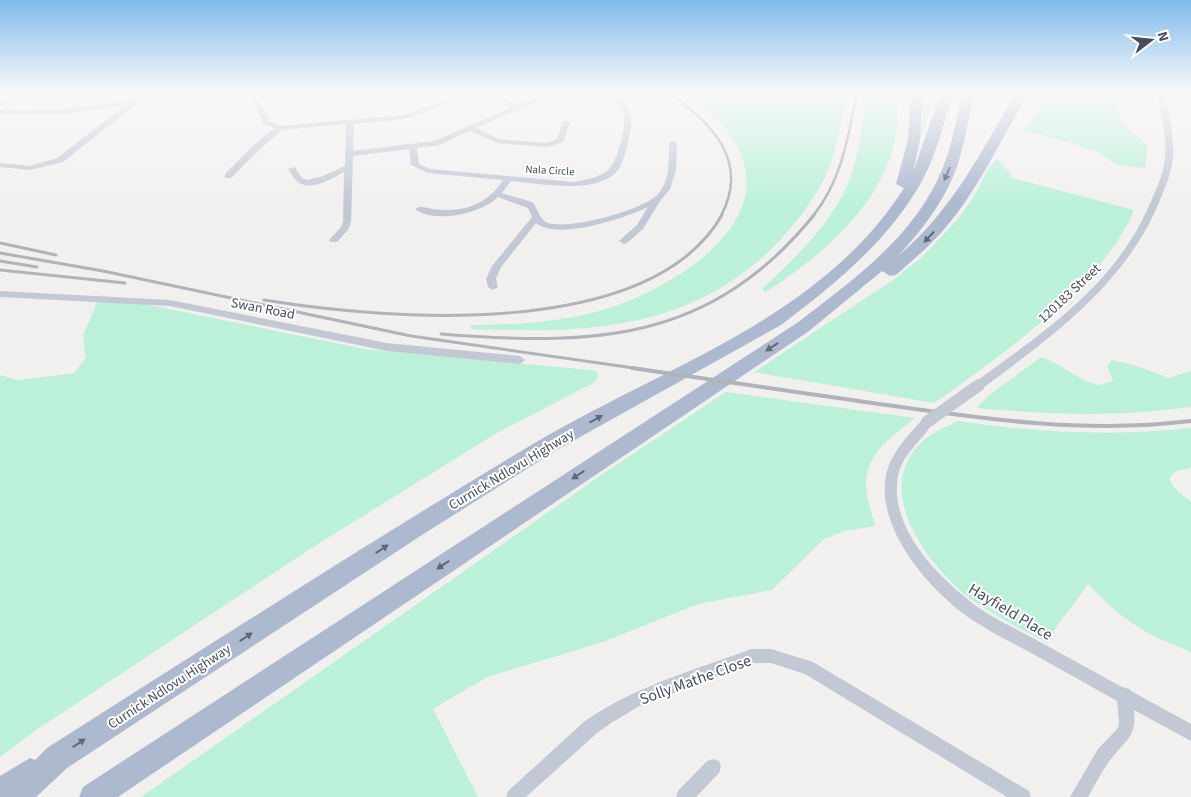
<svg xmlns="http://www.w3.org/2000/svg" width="1191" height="797" font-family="'Source Sans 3',sans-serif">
<rect width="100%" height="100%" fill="#f2efef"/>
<!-- green -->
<g fill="#bbf1d9">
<path d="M684,93H848C841,121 837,152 825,177C810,206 791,230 768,252C683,332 580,333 470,329L471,325C516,325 560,322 603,310C673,289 794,217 727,131C715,115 699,105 684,93Z"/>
<path d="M867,93H898C898,111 898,129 893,147C876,211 819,257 766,292L762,289C796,257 835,221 851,176C860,150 862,120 867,93Z"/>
<polygon points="924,93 937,93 921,135"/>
<polygon points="1043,93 1112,93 1122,123 1148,146 1145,168 1118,165 1094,150 1024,130 1040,108"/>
<path d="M997,159L1010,173L1012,178L1134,210C1106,282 997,359 934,403L754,372L893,280L923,256L957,220L974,197L990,166Z"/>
<polygon points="100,295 365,349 591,370 597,372 598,377 595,382 495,434 310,549 36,730 0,757 0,375 18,380 74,373 86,358 83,336"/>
<path d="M1041,357C1062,364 1077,380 1099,385L1113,381L1107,366L1112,360L1137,366L1169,378L1191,371V407C1120,417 1049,415 977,408L988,396Z"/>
<path d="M726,392L915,418C892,436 864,455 866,488C867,500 872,514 875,526L844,531L824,539L772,590L698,604L603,642L487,677L433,709L478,797H141L600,476Z"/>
<path d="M958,421C1036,432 1113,437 1191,428V468L1176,471L1169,478L1174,488L1191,502V653C1178,645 1165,642 1152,635C1127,622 1107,604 1088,584L1052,633L1053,638L1047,643C1020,628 992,615 968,597C927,564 871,490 922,442C932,432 946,427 958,421Z"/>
</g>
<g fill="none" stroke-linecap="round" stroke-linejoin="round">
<!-- minor -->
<g fill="#c2c9d5" fill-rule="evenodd">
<polygon points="11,93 19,93 0,107 0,102"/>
<path d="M152,93H163L134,103V106L63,162L30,170L0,167V163L30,166L57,158L126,105L61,114H0V110C52,112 102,108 152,93Z"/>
<path d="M247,93H254L270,121L281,126L404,115L466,93H476L405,119L354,124L353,151L434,141L510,108L485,93H494L516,105L541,95L566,93L543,99L476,128L499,139L546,143L557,139L563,121H569L570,123L563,142L547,147L497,143L470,131L439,145L417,148L419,164L430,169L574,182C586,180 602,177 610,168C618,159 628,121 623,111C620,103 613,99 608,93H616C631,106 634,118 629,137C627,147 624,161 618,170C597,196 540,183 511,181L502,193L532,202C538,208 539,220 548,223C569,230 647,210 660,192C670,178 669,158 669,143L673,141L677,143L676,170L670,189L660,201L643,229L627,243L624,244L619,241L637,225L648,207C626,218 557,241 536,223L501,267L496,279L498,287L493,290L488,287L486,279L492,266L532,217L528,208L498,197C481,214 434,224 415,209C420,205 426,208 433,209C463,213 487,205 503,180L428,173L411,165L409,149L353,156L351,222L348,230L337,242H331L329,240L341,227L343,222L344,172C333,178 311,192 298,182C294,179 291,173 288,169L295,167L302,178L307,180L323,176L345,166L346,124L282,130L259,150L231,178H225V174L253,146L275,128L264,124Z"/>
<path d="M1157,93H1164C1169,114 1174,136 1173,157C1172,172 1165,187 1160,200C1126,284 1053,336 983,388H975L973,385L975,382C1044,332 1118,283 1151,201C1157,188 1164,172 1165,158C1167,136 1161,114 1157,93Z"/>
<polygon points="0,291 170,300 387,343 520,356 525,360 520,364 387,351 170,306 0,297"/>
<path d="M927,417L931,419L933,422C923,441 903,452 898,476C888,529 942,582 982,610C997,620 1014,628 1029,636C1060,653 1091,670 1122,687L1129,689L1131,691L1191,724V741L1134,710C1137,737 1125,741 1110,760C1102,771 1095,785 1088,797H1070L1098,749L1118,728L1119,721L1117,701C1085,683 1053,665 1020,647C1005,639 989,631 974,621C932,594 875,529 886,475C891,453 908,435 923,419Z"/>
<path d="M751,649H771L813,662L1029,791L1031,797H1007L805,674L771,663H751L638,707L611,723L597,733L526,797H506L508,791L585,721C635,686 695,670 751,649Z"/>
<polygon points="713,759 719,761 721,767 719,773 696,797 676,797 678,791 707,761"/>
</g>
<!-- primary -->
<g fill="#adb9cf" fill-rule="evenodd">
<path d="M911,93H923L920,140L913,172L941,93H953C944,122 937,153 923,179C890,240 835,284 781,325L555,451L422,535L67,768L36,797H0V776L30,758L35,760L47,748C210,645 372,540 538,441C663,367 822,318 904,188L896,184L908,140Z"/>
<path d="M963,93H975C969,114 966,136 960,157C949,195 925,227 898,256C951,212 981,152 1016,93H1028C1002,138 979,188 946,227C931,245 913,260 896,275L890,276L882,271L809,331L118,797H79L83,787L797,323C854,279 916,236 943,167C953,143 956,118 963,93Z"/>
</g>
<!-- rail-far2 -->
<g stroke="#b1b3ba" stroke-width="2.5">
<path d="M669,93C712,123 750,161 721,216"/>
<path d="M813,216C842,180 848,137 857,93"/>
</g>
<!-- rail-far1 -->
<g stroke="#b1b3ba" stroke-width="3">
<polyline points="0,243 56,255"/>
<polyline points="0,253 103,271 411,336 641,369"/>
<polyline points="0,261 37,267"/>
<polyline points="0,270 125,283"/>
<path d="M264,300C387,320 649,342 722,215"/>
<path d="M441,334C594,346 710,343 814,215"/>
</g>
<!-- rail -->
<path stroke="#b1b3ba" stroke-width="4" d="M632,368C715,380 797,392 879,404C984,419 1084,434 1191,421"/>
<!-- minor-bridge -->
<polyline stroke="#c2c9d5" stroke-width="12" points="927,422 979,385"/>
</g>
<!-- one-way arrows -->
<defs><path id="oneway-solid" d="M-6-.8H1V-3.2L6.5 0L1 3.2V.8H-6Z" transform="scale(1.25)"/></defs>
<g fill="#60697a">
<use href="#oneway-solid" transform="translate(947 174) rotate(113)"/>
<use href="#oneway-solid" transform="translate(929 237) rotate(133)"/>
<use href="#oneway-solid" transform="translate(772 347) rotate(147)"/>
<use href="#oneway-solid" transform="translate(596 419) rotate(-29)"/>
<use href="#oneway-solid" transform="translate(578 475) rotate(147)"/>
<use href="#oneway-solid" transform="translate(382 549) rotate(-33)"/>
<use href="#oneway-solid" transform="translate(443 565) rotate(147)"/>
<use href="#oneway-solid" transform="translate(246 637) rotate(-33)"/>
<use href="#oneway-solid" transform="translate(79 743) rotate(-33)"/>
</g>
<!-- sky -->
<linearGradient id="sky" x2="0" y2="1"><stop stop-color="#81bcec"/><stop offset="0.45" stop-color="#f9f8f8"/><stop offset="1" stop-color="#f9f8f8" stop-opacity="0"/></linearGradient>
<rect width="1191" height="205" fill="url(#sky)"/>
<g text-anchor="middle" stroke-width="4" stroke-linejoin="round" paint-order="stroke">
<!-- far-street labels -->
<g font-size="11" fill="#464e5e" stroke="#fff">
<text transform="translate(550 170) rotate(3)" y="4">Nala Circle</text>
</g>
<!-- street labels -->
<g font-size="14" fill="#464e5e" stroke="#fff">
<text transform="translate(1069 293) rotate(-43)" y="5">120183 Street</text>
<text transform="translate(263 308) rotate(11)" y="5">Swan Road</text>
<text transform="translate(511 469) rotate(-31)" y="5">Curnick Ndlovu Highway</text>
<text transform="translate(169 686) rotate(-33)" y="5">Curnick Ndlovu Highway</text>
</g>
<!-- near-street labels -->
<g font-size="16" fill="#464e5e" stroke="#fff">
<text transform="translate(1011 611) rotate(31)" y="6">Hayfield Place</text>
<text transform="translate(695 679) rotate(-20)" y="6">Solly Mathe Close</text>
</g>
</g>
<!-- north arrow -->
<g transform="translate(1151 40) rotate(74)" stroke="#ffffff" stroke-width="4" paint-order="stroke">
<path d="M0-4L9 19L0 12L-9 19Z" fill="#464e5e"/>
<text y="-8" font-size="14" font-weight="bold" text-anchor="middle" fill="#464e5e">N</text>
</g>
</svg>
